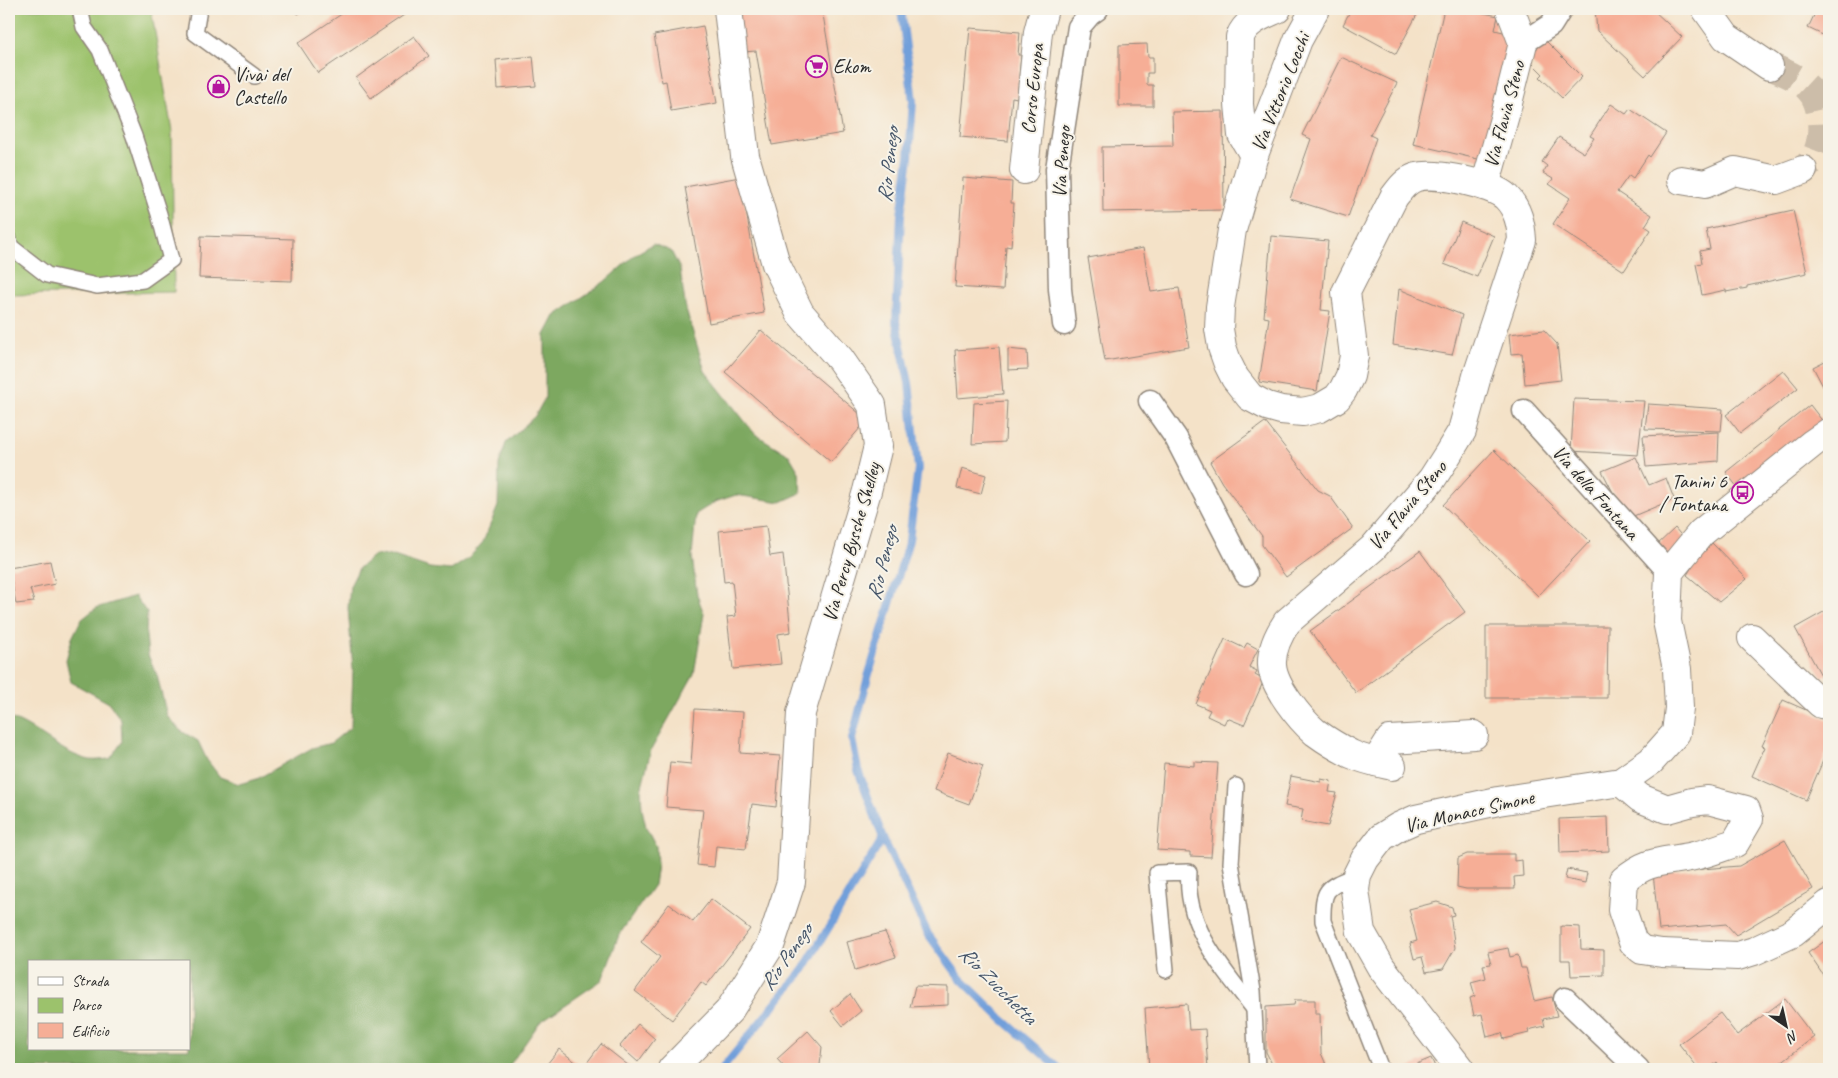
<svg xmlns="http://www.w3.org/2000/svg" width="1838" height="1078" font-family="Caveat,sans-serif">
<rect width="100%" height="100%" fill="#f7f3e8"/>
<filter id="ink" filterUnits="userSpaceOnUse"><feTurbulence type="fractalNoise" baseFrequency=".02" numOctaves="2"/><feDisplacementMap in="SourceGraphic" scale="10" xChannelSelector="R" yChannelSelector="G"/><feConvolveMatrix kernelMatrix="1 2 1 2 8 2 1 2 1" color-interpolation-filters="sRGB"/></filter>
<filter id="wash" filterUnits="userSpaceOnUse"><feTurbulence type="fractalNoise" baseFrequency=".0096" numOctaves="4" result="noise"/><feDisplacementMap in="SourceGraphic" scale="20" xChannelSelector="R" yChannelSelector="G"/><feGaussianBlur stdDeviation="1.12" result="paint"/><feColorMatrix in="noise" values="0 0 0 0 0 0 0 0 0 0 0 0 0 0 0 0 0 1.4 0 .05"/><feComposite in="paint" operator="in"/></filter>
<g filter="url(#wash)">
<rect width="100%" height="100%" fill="#f4e2c8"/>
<!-- green -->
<polygon fill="#9cc26c" stroke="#64764c" points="9,9 151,9 172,131 174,292 9,295"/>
<!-- forest -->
<path fill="#7da860" stroke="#546a46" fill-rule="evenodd" d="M653,244L671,251L680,269L686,310L705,371L755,434L789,455L799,472L801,493L781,502L736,495L715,502L696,514L692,556L697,595L704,614L694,674L651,750L641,790L642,809L646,827L656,846L657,865L654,885L619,935L602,980L540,1022L507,1069H9V718C37,727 61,754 90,760C96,761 104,759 110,759L122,742L121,720L109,703L71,682L66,660L72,638L81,620L96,608L135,596L147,613L146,635L148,655L157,675L167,716L181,731L198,741L207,760L220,777L239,784L257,779L312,748L331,743L351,727L353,669L348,608L350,586L359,568L374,555L394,556L430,568L451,570L469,558L483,542L498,506L499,464L506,443L535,416L545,398V335L555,316L604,282L636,254ZM29,962H189V1049H29Z"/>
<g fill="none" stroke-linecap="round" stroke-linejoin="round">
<!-- stream -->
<g stroke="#719fda" stroke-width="8">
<polyline points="901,9 913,101 909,157 901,215 896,322 909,383 918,468 909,540 868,677 852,739 858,770 883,838 928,934 960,978 1001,1018 1060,1069"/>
<polyline points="722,1069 803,970 883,838"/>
</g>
</g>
<g id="blocks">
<!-- building -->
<g fill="#f6ae96">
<polygon points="294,9 306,9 298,14"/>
<polygon points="349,9 413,9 318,73 298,43"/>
<polygon points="735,9 822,9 843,133 772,145 756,51 743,52"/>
<polygon points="1351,9 1420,9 1396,54 1343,25"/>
<polygon points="1444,9 1466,9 1498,16 1495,30 1511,34 1482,160 1413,144"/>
<polygon points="1595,9 1652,9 1682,37 1645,76 1597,31"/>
<polygon points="1817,9 1829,9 1829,38 1808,28"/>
<polygon points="703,26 717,103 671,111 666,81 662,82 654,35"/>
<polygon points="970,28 1020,32 1018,55 1021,55 1017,98 1012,97 1008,141 960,137"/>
<polygon points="414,36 429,56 371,98 356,78"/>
<polygon points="1542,37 1582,77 1562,98 1540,77 1543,74 1524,55"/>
<polygon points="1147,44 1148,57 1153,57 1153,73 1147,73 1147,85 1153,85 1153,106 1119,106 1119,45"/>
<polygon points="533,56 536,86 498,89 496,60"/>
<polygon points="1341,57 1397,83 1370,135 1376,138 1348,217 1290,199 1311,139 1302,135"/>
<polygon points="1611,104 1626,114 1630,109 1666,133 1650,157 1648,155 1633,178 1629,175 1617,192 1652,215 1645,226 1651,230 1624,271 1553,224 1570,198 1549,184 1553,179 1543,173 1547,166 1542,162 1559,137 1584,153 1594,138 1590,136"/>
<polygon points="1223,111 1224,210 1103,212 1102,147 1173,146 1172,112"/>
<polygon points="740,177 764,313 709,323 685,187"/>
<polygon points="963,178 1012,182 1011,203 1014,203 1011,247 1006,246 1003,290 955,287"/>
<polygon points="1793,210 1807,273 1747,286 1747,288 1726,292 1726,290 1702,295 1696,264 1702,263 1700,251 1710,249 1706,229"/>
<polygon points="1461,222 1494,236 1477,277 1444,264"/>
<polygon points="201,236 293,239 292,281 199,278"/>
<polygon points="1271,236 1328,241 1321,310 1330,311 1317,391 1259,382 1269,318 1264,317"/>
<polygon points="1143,248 1151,292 1179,288 1189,347 1105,361 1088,258"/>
<polygon points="1399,289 1462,315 1452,355 1393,345"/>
<polygon points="761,330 867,420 831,462 725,372"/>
<polygon points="1544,330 1557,344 1561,380 1525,384 1522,353 1511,354 1509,334"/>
<polygon points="999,347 1003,394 958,398 955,350"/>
<polygon points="1008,349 1027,351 1028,369 1008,370"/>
<polygon points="1829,359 1829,398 1813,367"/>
<polygon points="1783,370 1798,388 1740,433 1726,415"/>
<polygon points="1574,399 1644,401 1638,455 1571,451"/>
<polygon points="1007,401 1005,442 972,444 974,403"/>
<polygon points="1648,404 1723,409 1721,431 1645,429"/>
<polygon points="1810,405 1824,423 1740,491 1726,472"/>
<polygon points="1265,422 1318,490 1330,496 1353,528 1286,577 1262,545 1262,536 1222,483 1210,462"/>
<polygon points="1719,432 1718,461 1646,467 1643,436"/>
<polygon points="1494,450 1590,541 1538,596 1443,505"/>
<polygon points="1636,457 1649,485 1666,478 1674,499 1624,520 1617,500 1602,471"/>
<polygon points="962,468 986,475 981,494 957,488"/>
<polygon points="766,526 770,556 783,554 791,632 778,634 781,664 733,669 727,617 736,616 732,581 724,582 719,531"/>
<polygon points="1675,528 1685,540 1671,557 1656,546"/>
<polygon points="1712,543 1747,579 1719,602 1687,575 1695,562"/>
<polygon points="1420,551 1465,612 1356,693 1310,631"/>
<polygon points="50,561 55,584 30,589 34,602 16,604 9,568"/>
<polygon points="1829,609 1829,673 1822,677 1795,628"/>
<polygon points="1486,626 1608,626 1607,698 1486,698"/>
<polygon points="1225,639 1244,648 1247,643 1258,649 1249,667 1257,671 1255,675 1264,680 1244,725 1227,718 1224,724 1207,716 1210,710 1196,704"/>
<polygon points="1783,700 1829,720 1829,747 1806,800 1752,776 1765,747 1762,746"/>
<polygon points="695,709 743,712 740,753 780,756 776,807 752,804 746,849 716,846 714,867 697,865 703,810 666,807 670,762 691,764"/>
<polygon points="948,753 983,766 969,804 934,791"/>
<polygon points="1194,762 1218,763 1211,857 1190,856 1190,852 1157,850 1164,763 1194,766"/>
<polygon points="1291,776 1321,782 1321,779 1331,781 1329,792 1337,793 1328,826 1301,821 1303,809 1285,806"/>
<polygon points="1608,817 1609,851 1560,853 1559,819"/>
<polygon points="1785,840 1813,889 1736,935 1726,924 1659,930 1653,873 1739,866"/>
<polygon points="1467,854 1514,854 1514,861 1522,860 1523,876 1514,877 1515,889 1466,889 1457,887 1458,858"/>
<polygon points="1567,869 1587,873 1585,883 1565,879"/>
<polygon points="711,899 750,929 706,986 701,982 672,1020 635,991 660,957 641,942 669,904 693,922"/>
<polygon points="1437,902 1452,907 1454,915 1450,916 1451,921 1455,948 1443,969 1426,972 1422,957 1414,959 1410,943 1417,941 1409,909"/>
<polygon points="1561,926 1580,927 1581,949 1604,950 1604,975 1571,976 1570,960 1561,960"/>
<polygon points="885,932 896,957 855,970 847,942"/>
<polygon points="1829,938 1829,984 1808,953"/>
<polygon points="1508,948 1510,957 1518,955 1521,968 1526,968 1534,1001 1552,997 1557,1016 1543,1019 1545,1026 1528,1030 1529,1033 1504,1039 1502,1033 1487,1037 1482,1014 1474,1016 1470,998 1475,996 1471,982 1486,978 1483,965 1491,964 1488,952"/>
<polygon points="915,986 948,987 948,1005 910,1007"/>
<polygon points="850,994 861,1011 843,1026 831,1011"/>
<polygon points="1785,999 1814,1037 1772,1069 1722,1069 1717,1062 1709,1069 1699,1069 1679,1044 1720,1013 1737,1035"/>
<polygon points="1295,1000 1315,1000 1315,1014 1320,1014 1321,1053 1328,1069 1272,1069 1273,1066 1266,1052 1266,1007 1294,1005"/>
<polygon points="1187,1004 1189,1030 1205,1029 1208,1069 1149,1069 1145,1008"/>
<polygon points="638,1024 655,1039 638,1062 620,1046"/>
<polygon points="808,1031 822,1047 820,1065 816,1069 786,1069 777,1059"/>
<polygon points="601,1044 633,1069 543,1069 559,1049 583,1068"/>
<polygon points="1431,1058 1436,1069 1405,1069"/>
</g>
</g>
</g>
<g filter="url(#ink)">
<use href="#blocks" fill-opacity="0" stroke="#90867a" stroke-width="1"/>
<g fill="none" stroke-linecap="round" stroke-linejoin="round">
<!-- minor-tunnel -->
<path stroke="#ccbda9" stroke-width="28" stroke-dasharray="28 14" stroke-linecap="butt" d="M1769,66C1784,72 1798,77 1809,89C1824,104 1825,141 1814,158C1811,162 1807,166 1803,170"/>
<defs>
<g id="service">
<polyline points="199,9 195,33 254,76"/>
<polyline points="9,240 11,247 47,275 97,286 143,280 171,260 159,214 134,136 100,50 84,27 80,9"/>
<polyline points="1236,786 1231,863 1253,991 1257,1069"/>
<path d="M1357,875C1328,887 1322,887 1323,921L1381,1069"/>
<path d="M1166,970L1157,873L1189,872C1184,926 1223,969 1254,1009"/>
</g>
<g id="pedestrian">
<polyline points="1523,43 1551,25 1561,9"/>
<polyline points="1064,324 1060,289 1057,169 1079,27 1090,14 1097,9"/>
<polyline points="1150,401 1176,438 1246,574"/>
<polyline points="1524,411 1669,572"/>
<polyline points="1565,999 1638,1069"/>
</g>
<g id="minor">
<path d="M1315,9L1298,40L1254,155L1232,230L1220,307L1219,329L1222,347L1228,364L1235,378L1250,397L1267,406L1281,410L1303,412L1320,408L1337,398L1343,390L1350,376L1354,356L1346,292L1394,197C1400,189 1406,180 1417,177C1436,172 1492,184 1506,197C1518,209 1521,224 1522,240L1477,376L1462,431L1448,454L1432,479L1373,548L1287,622C1279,634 1271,649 1272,665C1273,686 1300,719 1315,732C1326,740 1339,748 1351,754C1364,760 1379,763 1392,766"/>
<polyline points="1706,9 1726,37 1769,66"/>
<path d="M1254,155L1242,135L1239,104L1240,37C1246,21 1262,16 1277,9"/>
<polyline points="1024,170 1038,32 1044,9"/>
<polyline points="1681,180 1705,184 1735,171 1776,180 1803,170"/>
<polyline points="1485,186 1505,115 1523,43 1510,9"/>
<polyline points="1752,638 1821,704 1829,705"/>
<polyline points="1376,762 1390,740 1474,735"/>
<path d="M1621,782L1640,798L1667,809L1692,802L1708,800L1746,810L1749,819L1735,843C1722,847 1708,853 1694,856C1664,863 1650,858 1624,880L1622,910L1633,942L1642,950L1662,953L1738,956L1754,951L1793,933L1829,904"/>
<polyline points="672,1069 729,1011 770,946 791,882 801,713 867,491 878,446 872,405 840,359 800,313 776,264 745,156 728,9"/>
</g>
<polyline id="secondary" points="1460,1069 1381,967 1361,932 1355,890 1357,875 1365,859 1382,837 1398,827 1416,819 1498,801 1621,782 1651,761 1676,733 1679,708 1677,669 1667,621 1669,572 1701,533 1813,443 1829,432"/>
</defs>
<!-- service casing -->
<use href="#service" stroke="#90867a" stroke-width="18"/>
<!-- pedestrian casing -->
<use href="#pedestrian" stroke="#90867a" stroke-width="25"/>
<!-- minor casing -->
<use href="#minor" stroke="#90867a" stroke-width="30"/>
<!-- secondary casing -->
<use href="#secondary" stroke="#90867a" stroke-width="30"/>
<!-- service -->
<use href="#service" stroke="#fff" stroke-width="15"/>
<!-- pedestrian -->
<use href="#pedestrian" stroke="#fff" stroke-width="22"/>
<!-- minor -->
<use href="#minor" stroke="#fff" stroke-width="28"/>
<!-- secondary -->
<use href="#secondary" stroke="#fff" stroke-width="28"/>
</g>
</g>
<!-- icons -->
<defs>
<symbol id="supermarket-ring" viewBox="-11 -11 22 22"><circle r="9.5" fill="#f7f3e8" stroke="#b5179e" stroke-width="1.5"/><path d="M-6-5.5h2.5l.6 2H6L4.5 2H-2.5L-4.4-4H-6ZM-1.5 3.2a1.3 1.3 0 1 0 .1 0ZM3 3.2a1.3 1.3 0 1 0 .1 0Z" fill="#b5179e"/></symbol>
<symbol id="shop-ring" viewBox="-11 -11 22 22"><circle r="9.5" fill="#f7f3e8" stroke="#b5179e" stroke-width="1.5"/><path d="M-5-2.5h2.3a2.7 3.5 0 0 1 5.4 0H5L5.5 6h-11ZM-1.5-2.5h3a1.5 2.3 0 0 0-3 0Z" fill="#b5179e"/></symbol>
<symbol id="bus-ring" viewBox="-11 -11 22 22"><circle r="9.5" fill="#f7f3e8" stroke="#b5179e" stroke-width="1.5"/><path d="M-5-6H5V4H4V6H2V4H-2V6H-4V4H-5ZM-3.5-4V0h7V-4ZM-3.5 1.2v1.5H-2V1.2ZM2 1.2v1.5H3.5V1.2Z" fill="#b5179e"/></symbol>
</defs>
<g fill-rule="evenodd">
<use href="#supermarket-ring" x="804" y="54" width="25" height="25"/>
<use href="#shop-ring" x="206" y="74" width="25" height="25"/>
<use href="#bus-ring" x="1730" y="480" width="25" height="25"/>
</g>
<g text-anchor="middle" stroke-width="4" stroke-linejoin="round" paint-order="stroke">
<!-- poi labels -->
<g font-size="20" fill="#2b2b2b" stroke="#f7f3e8" text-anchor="start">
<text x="833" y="73">Ekom</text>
<text x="234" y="81">Vivai del<tspan x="234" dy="23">Castello</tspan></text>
<text x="1727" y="488" text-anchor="end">Tanini 6<tspan x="1727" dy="23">/ Fontana</tspan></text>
</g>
<!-- street labels -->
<g font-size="20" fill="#2b2b2b" stroke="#f7f3e8">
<text transform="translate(1032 89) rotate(-84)" y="7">Corso Europa</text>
<text transform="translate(1280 92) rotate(-68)" y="7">Via Vittorio Locchi</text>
<text transform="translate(1504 114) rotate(-75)" y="7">Via Flavia Steno</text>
<text transform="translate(1061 162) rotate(-86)" y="7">Via Penego</text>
<text transform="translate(1596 492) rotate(48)" y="7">Via della Fontana</text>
<text transform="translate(1407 505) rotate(-50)" y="7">Via Flavia Steno</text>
<text transform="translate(851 542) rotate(-74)" y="7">Via Percy Bysshe Shelley</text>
<text transform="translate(1469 811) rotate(-13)" y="7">Via Monaco Simone</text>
</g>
<!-- water labels -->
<g font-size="21" font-style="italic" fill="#445468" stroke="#f7f3e8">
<text transform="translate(888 165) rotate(-84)" y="7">Rio Penego</text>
<text transform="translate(882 563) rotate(-76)" y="7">Rio Penego</text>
<text transform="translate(786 957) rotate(-55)" y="7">Rio Penego</text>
<text transform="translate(998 985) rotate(45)" y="7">Rio Zucchetta</text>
</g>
</g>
<!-- margin -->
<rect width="1838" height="1078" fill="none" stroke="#f7f3e8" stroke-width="30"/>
<!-- legend -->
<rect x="28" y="960" width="162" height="90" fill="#f7f3e8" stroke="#a5a39c"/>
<rect x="38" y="977" width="25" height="8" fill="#ffffff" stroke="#a5a39c"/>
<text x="72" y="986" font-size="15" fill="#2b2b2b">Strada</text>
<rect x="38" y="998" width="25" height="15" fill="#9cc26c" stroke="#a5a39c"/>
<text x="72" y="1010" font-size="15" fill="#2b2b2b">Parco</text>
<rect x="38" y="1023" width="25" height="15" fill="#f6ae96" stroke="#a5a39c"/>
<text x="72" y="1036" font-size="15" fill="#2b2b2b">Edificio</text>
<!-- north arrow -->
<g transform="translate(1786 1026) rotate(146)" stroke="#f7f3e8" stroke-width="4" paint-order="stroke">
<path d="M0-4L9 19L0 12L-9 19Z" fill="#2b2b2b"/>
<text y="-8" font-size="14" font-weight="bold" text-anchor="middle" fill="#2b2b2b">N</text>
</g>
</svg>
